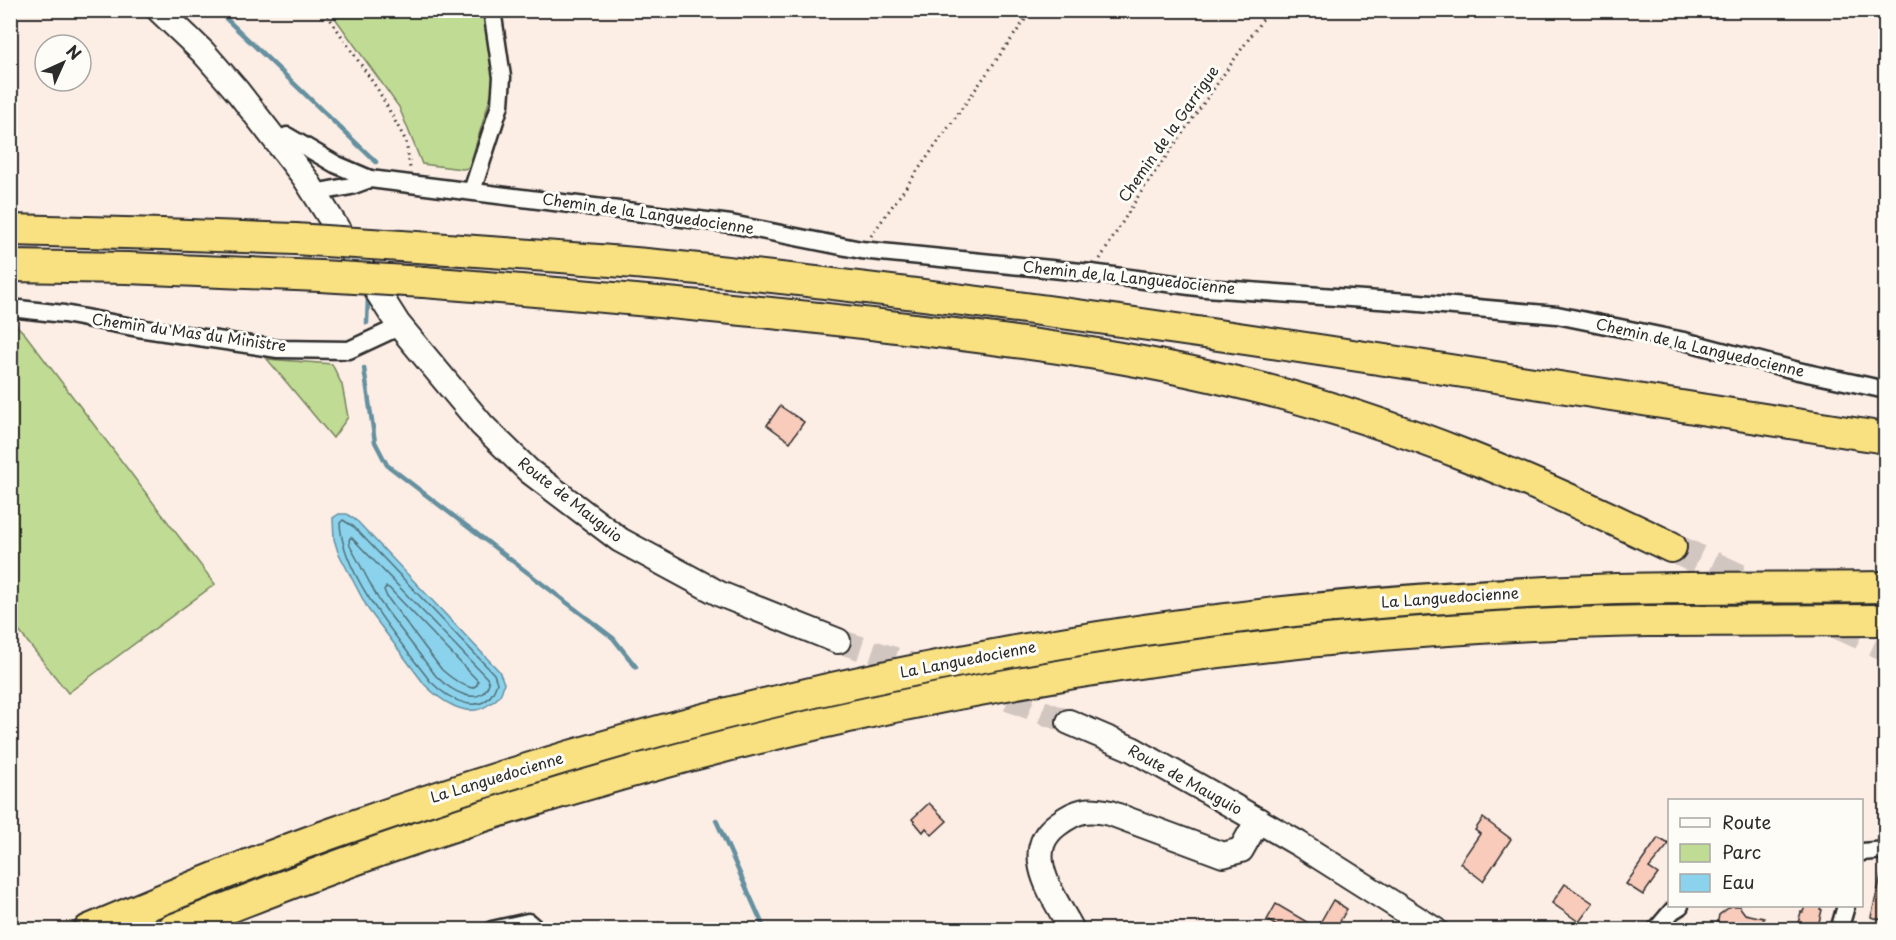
<svg xmlns="http://www.w3.org/2000/svg" width="1896" height="940" font-family="'Playpen Sans',sans-serif">
<rect width="100%" height="100%" fill="#fcede5"/>
<filter id="ink" filterUnits="userSpaceOnUse"><feTurbulence type="fractalNoise" baseFrequency=".0167" numOctaves="2"/><feDisplacementMap in="SourceGraphic" scale="12" xChannelSelector="R" yChannelSelector="G"/><feConvolveMatrix kernelMatrix="1 2 1 2 8 2 1 2 1" color-interpolation-filters="sRGB"/></filter>
<g filter="url(#ink)">
<!-- green -->
<g fill="#c0db93" stroke="#76835f" stroke-width="1.5">
<polygon points="330,11 485,11 494,85 469,168 462,169 422,164 399,107"/>
<polygon points="10,319 25,334 215,584 68,693 11,621"/>
<polygon points="267,359 332,364 342,385 348,417 333,438"/>
</g>
<!-- water -->
<path fill="#8bd3ec" stroke="#65909f" stroke-width="1.5" d="M339,514H347L358,522L499,671L504,683C503,687 502,693 499,696C497,700 491,703 488,705C467,720 440,700 425,685L368,609L338,552L334,539L333,518Z"/>
<g fill="none" stroke-linecap="round" stroke-linejoin="round">
<!-- shore -->
<g stroke="#516e78" stroke-width="1.5">
<path d="M343,520L354,527L494,674L497,683C485,721 449,700 430,681C399,640 342,575 340,523Z"/>
<path d="M351,537L487,678L489,683C480,711 448,688 436,676L380,602L350,546L349,540Z"/>
<path d="M386,587L389,588L478,681L477,685L472,688C461,685 451,678 442,670L387,597L384,590Z"/>
</g>
<!-- stream -->
<g stroke="#65909f" stroke-width="4.5">
<polyline points="217,10 376,162"/>
<polyline points="367,323 368,297"/>
<polyline points="364,368 375,442 387,465 613,638 636,667"/>
<polyline points="716,820 765,930"/>
</g>
</g>
<!-- building -->
<g fill="#f8cbbb" stroke="#2b2b2b" stroke-width="1.5">
<polygon points="780,406 804,422 790,442 767,425"/>
<polygon points="929,803 947,821 932,835 926,828 923,832 912,819"/>
<polygon points="1483,818 1511,839 1483,881 1460,863 1480,834 1475,830"/>
<polygon points="1658,838 1669,844 1649,868 1658,874 1643,895 1626,884"/>
<polygon points="1881,876 1886,876 1886,921 1871,917"/>
<polygon points="1565,884 1593,903 1579,922 1552,903"/>
<polygon points="1333,900 1347,909 1335,930 1283,930 1267,920 1276,904 1317,928"/>
<polygon points="1731,906 1739,906 1745,914 1764,918 1761,930 1716,930 1719,915"/>
<polygon points="1805,906 1821,906 1820,909 1822,910 1817,930 1796,930 1801,912 1803,912"/>
</g>
<g fill="none" stroke-linecap="round" stroke-linejoin="round">
<!-- secondary-tunnel -->
<polyline stroke="#d2c6c0" stroke-width="24" stroke-dasharray="24 12" stroke-linecap="butt" points="838,641 932,671 1069,722"/>
<!-- highway-tunnel -->
<polyline stroke="#d2c6c0" stroke-width="30" stroke-dasharray="30 15" stroke-linecap="butt" points="1671,547 1886,646"/>
<defs>
<g id="street">
<polyline points="287,136 335,164 370,179 731,224 861,250 1091,273 1205,288 1408,302 1557,315 1684,341 1798,371 1886,390"/>
<polyline points="472,191 500,105 502,77 492,10"/>
<polyline points="314,193 351,186 370,179"/>
<polyline points="10,308 64,314 138,328 278,349 349,350 392,330 398,324"/>
<polyline points="1862,852 1886,850"/>
<polyline points="492,930 528,922 537,930"/>
<polyline points="1656,930 1672,911 1680,906"/>
<polyline points="1839,930 1846,906"/>
</g>
<g id="secondary">
<polyline points="159,10 203,52 238,92 305,178 398,324 482,425 529,471 620,540 720,594 838,641"/>
<polyline points="1069,722 1132,749 1207,791 1299,844 1435,930"/>
<path d="M1072,930C1055,898 1019,852 1058,824C1077,810 1087,808 1110,813L1223,855L1241,850L1258,820"/>
</g>
<g id="highway">
<polyline points="10,230 162,234 295,239"/>
<path d="M401,246C494,252 587,258 679,267C1083,308 1484,376 1886,438"/>
<polyline points="10,266 127,268 320,276"/>
<path d="M424,282C576,294 728,307 880,325C1007,340 1132,355 1256,387C1402,424 1535,481 1671,547"/>
<path d="M89,930C169,896 249,863 330,834C639,724 959,648 1284,612C1395,600 1506,593 1617,589C1706,587 1796,588 1886,587"/>
<path d="M172,930C254,897 336,865 420,837C720,736 1033,667 1348,638C1448,629 1548,623 1648,621C1727,620 1806,621 1886,620"/>
</g>
</defs>
<!-- street casing -->
<use href="#street" stroke="#2b2b2b" stroke-width="21"/>
<!-- secondary casing -->
<use href="#secondary" stroke="#2b2b2b" stroke-width="28"/>
<!-- highway casing -->
<use href="#highway" stroke="#2b2b2b" stroke-width="34"/>
<!-- path -->
<g stroke="#2b2b2b" stroke-width="3" stroke-dasharray="1.5 4.5" stroke-linecap="butt">
<polyline points="324,10 378,90 406,141 410,168"/>
<polyline points="871,236 1032,10"/>
<polyline points="1100,259 1139,195 1269,10"/>
</g>
<!-- street -->
<use href="#street" stroke="#fdfcf7" stroke-width="16"/>
<!-- secondary -->
<use href="#secondary" stroke="#fdfcf7" stroke-width="24"/>
<!-- highway -->
<use href="#highway" stroke="#f9e181" stroke-width="30"/>
<defs>
<g id="highway-bridge">
<polyline points="295,239 401,246"/>
<polyline points="320,276 424,282"/>
</g>
</defs>
<!-- highway-bridge casing -->
<use href="#highway-bridge" stroke="#2b2b2b" stroke-width="34" stroke-linecap="butt"/>
<!-- highway-bridge -->
<use href="#highway-bridge" stroke="#f9e181" stroke-width="30"/>
</g>
</g>
<g text-anchor="middle" stroke-width="6" stroke-linejoin="round" paint-order="stroke">
<!-- street labels -->
<g font-size="15" fill="#2b2b2b" stroke="#fdfcf7">
<text transform="translate(1169 134) rotate(-55)" y="5">Chemin de la Garrigue</text>
<text transform="translate(648 214) rotate(8)" y="5">Chemin de la Languedocienne</text>
<text transform="translate(1129 278) rotate(6)" y="5">Chemin de la Languedocienne</text>
<text transform="translate(189 333) rotate(8)" y="5">Chemin du Mas du Ministre</text>
<text transform="translate(1700 348) rotate(13)" y="5">Chemin de la Languedocienne</text>
<text transform="translate(570 500) rotate(38)" y="5">Route de Mauguio</text>
<text transform="translate(1450 598) rotate(-4)" y="5">La Languedocienne</text>
<text transform="translate(968 660) rotate(-11)" y="5">La Languedocienne</text>
<text transform="translate(497 778) rotate(-17)" y="5">La Languedocienne</text>
<text transform="translate(1185 780) rotate(29)" y="5">Route de Mauguio</text>
</g>
</g>
<!-- margin -->
<rect width="1896" height="940" fill="none" stroke="#fdfcf7" stroke-width="36"/>
<rect x="18" y="18" width="1860" height="904" fill="none" stroke="#2b2b2b" stroke-width="2" filter="url(#ink)"/>
<!-- legend -->
<rect x="1668" y="799" width="195" height="108" fill="#fdfcf7" stroke="#a9a8a5" stroke-width="1.5"/>
<rect x="1680" y="818" width="30" height="9" fill="#fdfcf7" stroke="#a9a8a5" stroke-width="1.5"/>
<text x="1722" y="829" font-size="18" fill="#2b2b2b">Route</text>
<rect x="1680" y="844" width="30" height="18" fill="#c0db93" stroke="#a9a8a5" stroke-width="1.5"/>
<text x="1722" y="859" font-size="18" fill="#2b2b2b">Parc</text>
<rect x="1680" y="874" width="30" height="18" fill="#8bd3ec" stroke="#a9a8a5" stroke-width="1.5"/>
<text x="1722" y="889" font-size="18" fill="#2b2b2b">Eau</text>
<!-- north arrow -->
<g transform="translate(63 63) rotate(45)"><circle r="28" fill="#fdfcf7" stroke="#a9a8a5" stroke-width="1.5"/>
<path d="M0-4.5L10 22L0 15L-10 22Z" fill="#2b2b2b"/>
<text y="-9" font-size="16" font-weight="bold" text-anchor="middle" fill="#2b2b2b">N</text>
</g>
</svg>
